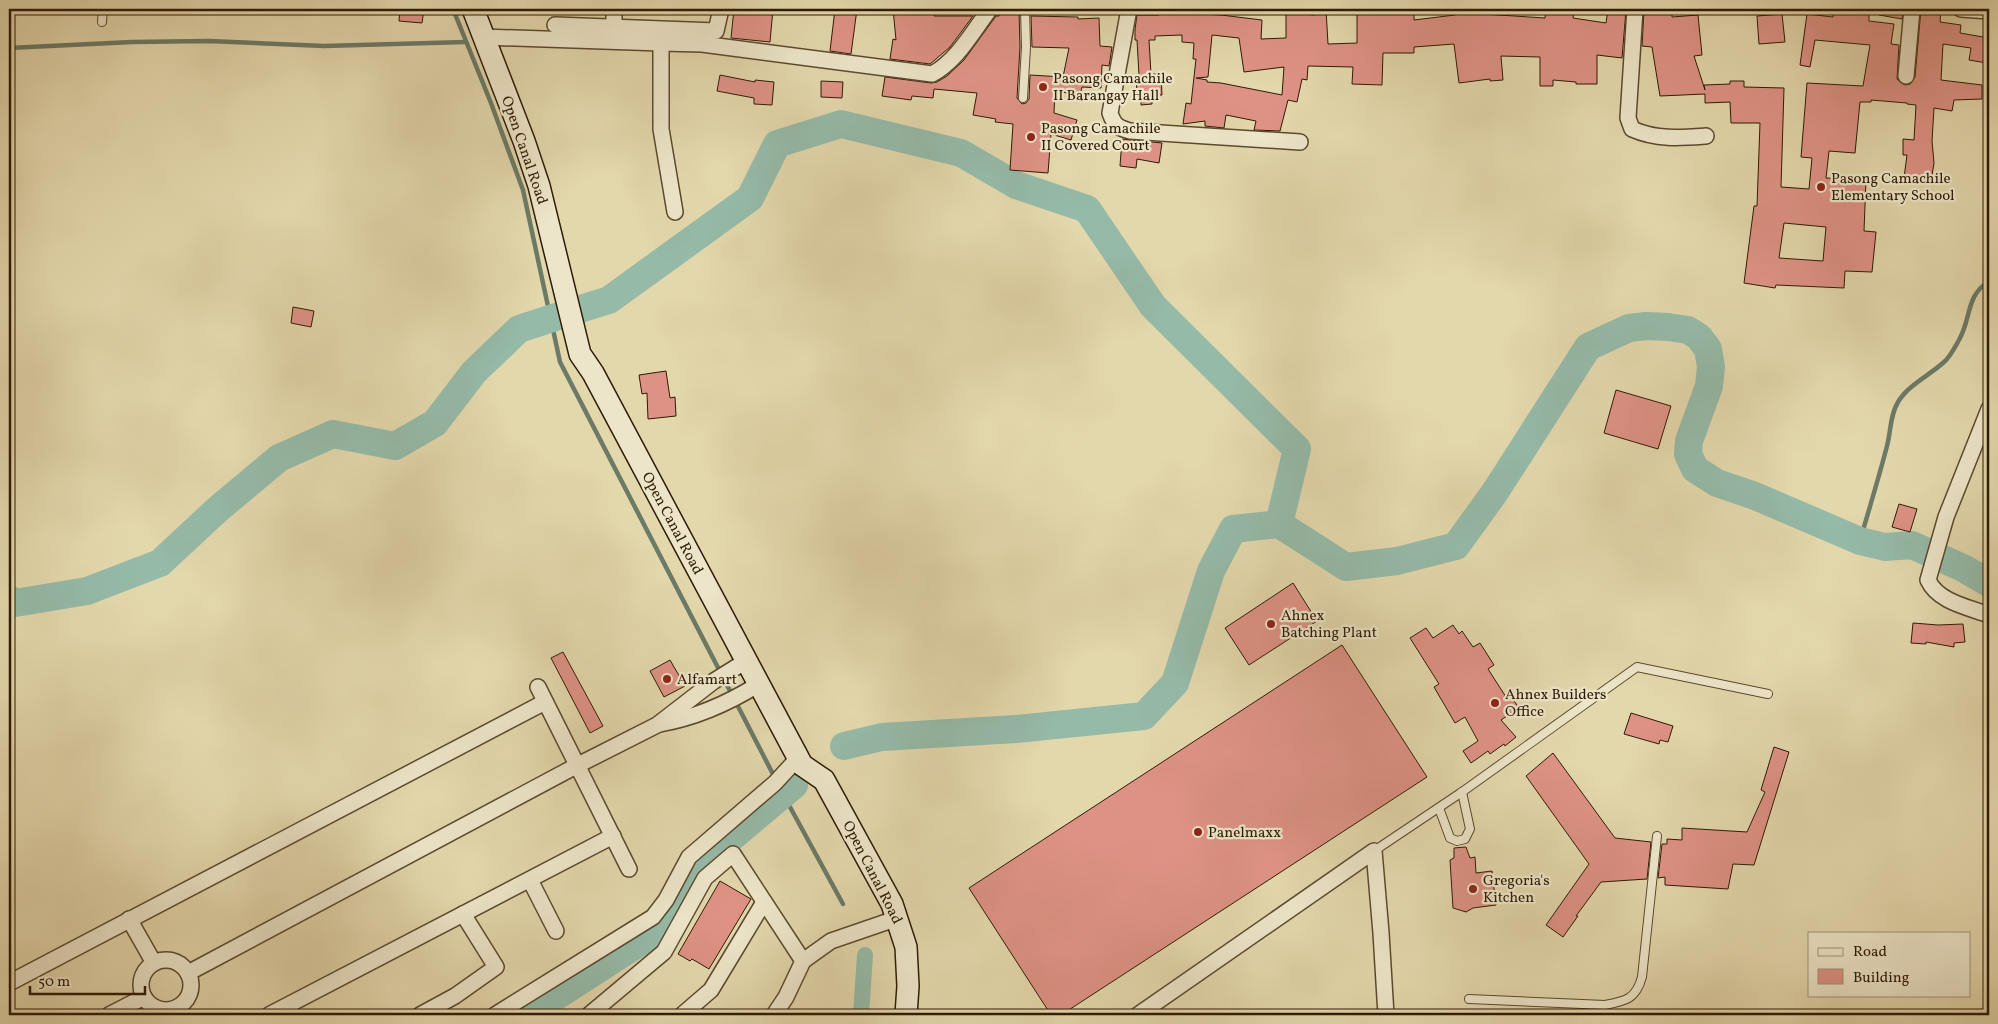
<svg xmlns="http://www.w3.org/2000/svg" width="1998" height="1024" font-family="Vollkorn,serif">
<rect width="100%" height="100%" fill="#e3d7ac"/>
<filter id="stains"><feTurbulence type="fractalNoise" baseFrequency=".004" numOctaves="4"/><feColorMatrix values="0 0 0 0 .2 0 0 0 0 .09 0 0 0 0 .02 0 0 0 .5 -.17"/></filter>
<radialGradient id="worn" r=".72"><stop offset=".6" stop-color="#630" stop-opacity="0"/><stop offset="1" stop-color="#630" stop-opacity=".3"/></radialGradient>
<g fill="none" stroke-linecap="round" stroke-linejoin="round">
<!-- stream -->
<g stroke="#6c7a66" stroke-width="4.5">
<polyline points="453,9 491,103 523,190 560,362 775,778"/>
<polyline points="9,48 132,42 209,41 324,46 466,42"/>
<path d="M1860,541C1869,509 1879,477 1887,446C1891,431 1890,415 1898,402C1908,385 1930,375 1944,362C1950,357 1955,347 1959,340C1972,317 1965,297 1989,281"/>
<polyline points="778,785 843,904"/>
</g>
<!-- canal -->
<polyline stroke="#95baa8" stroke-width="16" points="861,1015 865,955"/>
<!-- river -->
<g stroke="#95baa8" stroke-width="28">
<polyline points="577,310 609,300 750,198 777,144 841,124 961,153 1016,185 1087,209 1153,306 1297,449 1279,524"/>
<polyline points="9,599 15,603 87,591 160,563 218,509 279,458 333,434 395,446 435,423 474,372 519,329 562,315"/>
<polyline points="844,746 882,737 1016,729 1144,716 1175,683 1211,571 1233,529 1279,524 1346,567 1397,561 1456,546 1495,492 1588,347 1629,328 1646,326 1668,327 1688,330 1699,337 1708,349 1711,367 1709,386 1689,441 1688,454 1695,469 1717,483 1755,496 1860,541 1885,547 1912,545 1963,568 1989,583"/>
<polyline points="527,1015 662,928 701,863 794,785"/>
</g>
</g>
<!-- building -->
<g fill="#de9285" stroke="#2e1b04" fill-rule="evenodd">
<polygon points="400,9 424,9 422,23 399,21"/>
<polygon points="734,9 773,9 770,42 731,38"/>
<polygon points="835,9 857,9 851,54 830,51"/>
<polygon points="893,9 935,9 934,16 973,16 950,47 930,64 890,59 893,39 896,40"/>
<path d="M1326,9L1328,44L1357,43V9H1414V20L1455,15V9H1483V14L1545,18L1546,9L1574,12L1573,18L1606,23L1608,9L1626,10L1622,58L1597,55V84H1576V82L1553,80V86H1540V57L1501,56L1503,80L1490,81V79L1459,83L1454,44L1414,47V53H1383L1382,85L1352,84L1353,67L1308,66L1307,80L1302,79L1297,102L1288,100L1280,131L1254,130L1256,121L1226,115L1224,128L1205,126V121L1183,124L1186,103L1191,104L1196,59H1193L1194,43L1182,42V35L1155,36V40H1149L1151,74H1161L1162,95H1152V104L1141,105V96H1137L1136,75H1139L1137,40H1135V29L1137,15H1159V12L1221,15L1262,20L1261,39L1286,38V13L1315,15L1314,10ZM1212,35L1239,38L1244,72L1284,67L1282,95L1221,83L1207,82V80L1196,78L1208,77Z"/>
<path d="M1656,9L1672,10V17L1698,15L1702,55L1694,56L1705,90L1704,85L1730,84V81H1744V87L1784,88L1781,187L1809,189L1812,158L1801,157L1807,83L1863,86L1870,45L1815,40L1810,67L1800,65L1807,14L1833,17V9H1869V21L1894,24L1891,44L1899,45L1897,79L1905,85L1910,84L1915,77L1921,9L1941,10L1940,22L1961,25L1960,33L1989,38L1987,63L1969,60L1971,48L1943,44L1941,80L1982,85V99L1954,100L1952,111L1934,108L1932,141L1934,163L1931,182L1904,178L1907,155H1903V139L1914,140L1916,105L1907,104V103L1871,100V102H1860L1855,153L1829,151L1826,178L1866,180L1864,231L1876,232L1872,272L1845,271L1844,288L1776,285L1775,288L1744,283L1754,206H1757L1760,123H1731L1730,102L1705,103V94L1660,96L1652,47L1642,46L1644,10ZM1784,223L1826,227L1823,261L1779,258Z"/>
<polygon points="1880,9 1903,9 1902,19 1879,15"/>
<polygon points="999,10 1019,10 1020,47 1017,98 1022,104 1026,103 1029,99 1030,75 1063,77 1069,48 1032,47 1031,16 1078,17 1078,19 1099,18 1100,46 1112,47 1109,66 1102,65 1101,88 1082,87 1080,95 1055,91 1054,113 1077,120 1071,140 1051,134 1048,173 1010,170 1013,124 995,122 996,119 973,115 977,93 934,89 933,98 912,96 911,100 882,96 885,77 931,83 937,82 947,76 964,60 996,16 999,16"/>
<polygon points="1782,14 1785,42 1759,44 1757,16"/>
<polygon points="720,75 755,82 755,80 774,82 772,105 754,104 754,98 717,91"/>
<polygon points="821,81 843,82 842,98 821,97"/>
<polygon points="1122,139 1162,143 1159,163 1137,159 1136,168 1120,166"/>
<polygon points="293,307 314,311 311,327 291,323"/>
<polygon points="666,371 670,398 675,397 676,416 648,419 647,393 642,394 639,375"/>
<polygon points="1616,390 1671,406 1658,449 1604,433"/>
<polygon points="1899,504 1917,509 1910,532 1892,527"/>
<polygon points="1293,583 1317,621 1249,665 1225,628"/>
<polygon points="1913,623 1938,625 1963,624 1965,642 1954,643 1954,647 1926,642 1926,644 1911,643"/>
<polygon points="1453,625 1459,634 1462,631 1473,647 1480,643 1494,665 1488,669 1506,697 1510,695 1519,708 1501,720 1516,737 1505,746 1504,744 1490,754 1488,751 1471,763 1463,751 1478,741 1465,717 1455,723 1434,687 1439,684 1410,638 1426,628 1433,638"/>
<polygon points="1342,645 1427,777 1061,1015 1051,1015 969,888"/>
<polygon points="563,652 603,726 590,733 551,658"/>
<polygon points="670,660 685,686 664,697 650,671"/>
<polygon points="1631,713 1673,726 1668,742 1660,740 1659,744 1624,734"/>
<polygon points="1774,747 1789,752 1754,865 1733,864 1728,889 1665,885 1665,877 1658,878 1662,844 1667,844 1667,839 1682,840 1682,828 1747,832 1765,792 1761,790"/>
<polygon points="1553,753 1615,838 1651,842 1647,879 1601,882 1576,916 1578,916 1563,937 1546,925 1589,864 1526,776"/>
<polygon points="1466,847 1470,858 1475,857 1476,873 1492,871 1496,905 1473,908 1466,912 1453,908 1450,860 1454,858 1454,848"/>
<polygon points="720,881 751,899 709,969 692,959 690,961 678,954"/>
</g>
<g fill="none" stroke-linecap="round" stroke-linejoin="round">
<defs>
<g id="lane">
<polyline points="102,22 103,9"/>
<polyline points="1023,98 1026,47 1025,9"/>
<polyline points="1439,808 1450,838 1457,841 1465,839 1470,829 1462,792"/>
<polyline points="1374,851 1462,792 1637,667 1768,694"/>
<path d="M1469,999L1605,1005C1626,1001 1636,999 1642,977L1657,836"/>
</g>
<g id="street">
<polyline points="614,9 614,27"/>
<path d="M1129,9L1110,113C1114,125 1118,128 1130,131L1300,142"/>
<path d="M1635,9L1628,118L1632,129C1657,140 1680,138 1706,136"/>
<polyline points="1961,9 1989,11"/>
<polyline points="555,25 716,31 721,9"/>
<polyline points="484,37 661,43"/>
<polyline points="1906,76 1912,9"/>
<path d="M675,212L661,129V43L702,44L932,74C957,61 973,31 990,9"/>
<path d="M1989,409L1946,517L1928,580C1938,602 1968,607 1989,615"/>
<polyline points="538,687 629,869"/>
<path d="M659,724C695,718 727,704 759,684"/>
<polyline points="530,880 556,931"/>
<polyline points="129,919 154,963"/>
<circle cx="166" cy="985" r="25"/>
<polyline points="188,973 578,765 657,725 714,681 746,661"/>
<polyline points="9,983 545,702"/>
<polyline points="109,1015 144,997"/>
<polyline points="269,1015 613,836"/>
<polyline points="420,1015 455,996 496,967 463,914"/>
<polyline points="495,1015 653,917 666,900 689,857 775,783 798,758"/>
<polyline points="589,1015 664,952 705,878 733,854 803,961"/>
<polyline points="682,1015 711,990 764,902"/>
<polyline points="774,1015 786,997 803,961 831,941 898,918"/>
<polyline points="1138,1015 1374,851 1381,933 1386,1015"/>
</g>
<polyline id="secondary" points="473,9 524,141 539,186 580,354 593,373 802,765 824,780 892,904 906,947 908,986 906,1015"/>
</defs>
<!-- lane casing -->
<use href="#lane" stroke="#5b4a2e" stroke-width="10"/>
<!-- street casing -->
<use href="#street" stroke="#5b4a2e" stroke-width="18"/>
<!-- secondary casing -->
<use href="#secondary" stroke="#2e1b04" stroke-width="24"/>
<!-- lane -->
<use href="#lane" stroke="#ede5c9" stroke-width="8"/>
<!-- street -->
<use href="#street" stroke="#ede5c9" stroke-width="15"/>
<!-- secondary -->
<use href="#secondary" stroke="#ede5c9" stroke-width="21"/>
</g>
<!-- markers -->
<g fill="#8f2418" stroke="#ede5c9" stroke-width="2">
<circle cx="1043" cy="87" r="5"/>
<circle cx="1031" cy="137" r="5"/>
<circle cx="1821" cy="187" r="5"/>
<circle cx="1271" cy="624" r="5"/>
<circle cx="667" cy="679" r="5"/>
<circle cx="1495" cy="703" r="5"/>
<circle cx="1198" cy="832" r="5"/>
<circle cx="1473" cy="889" r="5"/>
</g>
<g text-anchor="middle" stroke-width="4.5" stroke-linejoin="round" paint-order="stroke">
<!-- poi labels -->
<g font-size="15" fill="#2e1b04" stroke="#ede5c9" text-anchor="start">
<text x="1053" y="83">Pasong Camachile<tspan x="1053" dy="17">II Barangay Hall</tspan></text>
<text x="1041" y="133">Pasong Camachile<tspan x="1041" dy="17">II Covered Court</tspan></text>
<text x="1831" y="183">Pasong Camachile<tspan x="1831" dy="17">Elementary School</tspan></text>
<text x="1281" y="620">Ahnex<tspan x="1281" dy="17">Batching Plant</tspan></text>
<text x="677" y="684">Alfamart</text>
<text x="1505" y="699">Ahnex Builders<tspan x="1505" dy="17">Office</tspan></text>
<text x="1208" y="837">Panelmaxx</text>
<text x="1483" y="885">Gregoria's<tspan x="1483" dy="17">Kitchen</tspan></text>
</g>
<!-- street labels -->
<g font-size="15" fill="#2e1b04" stroke="#ede5c9">
<text transform="translate(525 150) rotate(71)" y="5">Open Canal Road</text>
<text transform="translate(673 523) rotate(62)" y="5">Open Canal Road</text>
<text transform="translate(873 872) rotate(63)" y="5">Open Canal Road</text>
</g>
</g>
<!-- margin -->
<rect width="1998" height="1024" fill="none" stroke="#e3d7ac" stroke-width="30"/>
<rect x="10" y="10" width="1978" height="1004" fill="none" stroke="#2e1b04" stroke-width="2.5"/>
<rect x="15" y="15" width="1968" height="994" fill="none" stroke="#2e1b04"/>
<!-- legend -->
<rect x="1808" y="932" width="162" height="65" fill="#ede5c9" stroke="#a1947a"/>
<rect x="1818" y="948" width="25" height="8" fill="#ede5c9" stroke="#a1947a"/>
<text x="1853" y="956" font-size="15" fill="#2e1b04">Road</text>
<rect x="1818" y="969" width="25" height="15" fill="#de9285" stroke="#a1947a"/>
<text x="1853" y="982" font-size="15" fill="#2e1b04">Building</text>
<!-- scale -->
<path d="M30 986v8h115v-8" fill="none" stroke="#2e1b04" stroke-width="2.5"/>
<text x="38" y="986" font-size="15" fill="#2e1b04" stroke="#ede5c9" stroke-width="4" paint-order="stroke">50 m</text>
<rect width="100%" height="100%" filter="url(#stains)"/>
<rect width="100%" height="100%" fill="url(#worn)"/>
</svg>
